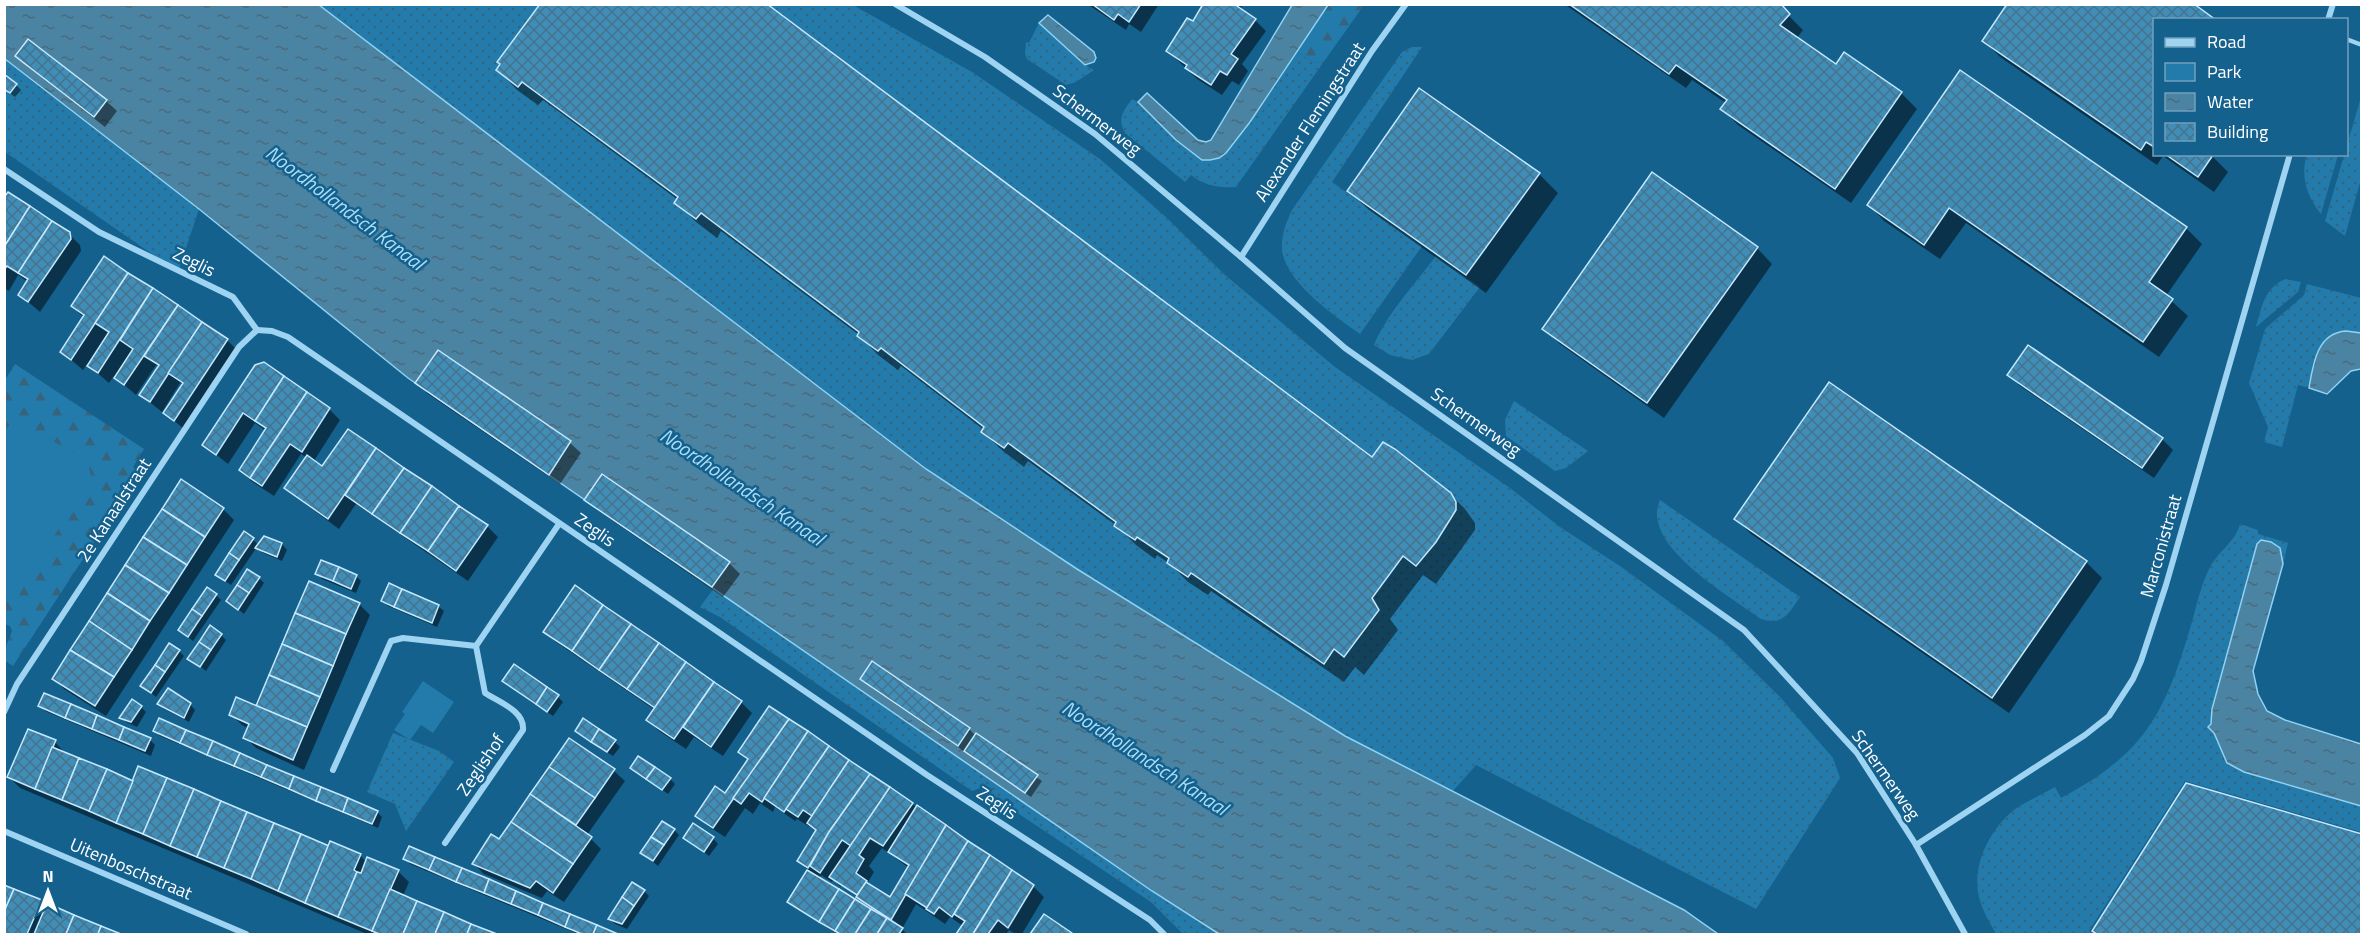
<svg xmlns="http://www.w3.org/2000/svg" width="2366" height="939" font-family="'Titillium Web',sans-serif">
<defs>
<pattern id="grass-dots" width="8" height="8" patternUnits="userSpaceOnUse" patternTransform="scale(1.5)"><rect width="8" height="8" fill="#227bab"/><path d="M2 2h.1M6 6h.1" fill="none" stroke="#37647c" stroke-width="1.8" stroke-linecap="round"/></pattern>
<pattern id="forest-firs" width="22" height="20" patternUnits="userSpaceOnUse" patternTransform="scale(1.5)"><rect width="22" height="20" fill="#227bab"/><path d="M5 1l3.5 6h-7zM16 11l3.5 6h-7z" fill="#37647c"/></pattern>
<pattern id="water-ripples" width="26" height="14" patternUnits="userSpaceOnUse" patternTransform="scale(1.5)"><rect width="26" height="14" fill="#4b83a2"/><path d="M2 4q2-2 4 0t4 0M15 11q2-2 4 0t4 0" fill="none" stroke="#4b6a7b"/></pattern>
<pattern id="building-cross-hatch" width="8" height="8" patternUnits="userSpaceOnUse" patternTransform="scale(1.5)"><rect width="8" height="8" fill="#408db8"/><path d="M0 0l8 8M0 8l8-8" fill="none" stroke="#45738d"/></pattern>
</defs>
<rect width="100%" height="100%" fill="#14618e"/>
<!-- grass -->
<g fill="url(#grass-dots)">
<polygon points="319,5 853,5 972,72 1100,159 1167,218 1225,275 1335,367 1510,488 1560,527 1620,566 1723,641 1780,697 1833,758 1840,778 1756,909 1476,765 1453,791 1345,736 1077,569 926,469"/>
<polygon points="1039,23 1085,65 1094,70 1076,82 1066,85 1027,59 1025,54 1026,42 1029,43"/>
<path d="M1412,47H1422L1332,182L1422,246L1360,334C1335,316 1286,283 1282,250C1281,236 1286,222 1292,210L1402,52Z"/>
<path d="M1296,52L1315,63L1325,60L1236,187C1219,188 1205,186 1191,175L1185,182L1125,133C1117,119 1123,111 1132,99L1138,102L1176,140L1206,160L1226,154Z"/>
<polygon points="4,59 199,209 178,272 5,152"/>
<polygon points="2361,97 2361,179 2345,236 2325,221"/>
<path d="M2307,154L2338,155L2321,214C2307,197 2300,176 2307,154Z"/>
<path d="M1436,256L1480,287L1429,354L1412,360L1390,355L1374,345C1388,312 1415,284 1436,256Z"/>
<path d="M2285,279L2301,282L2298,292L2256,327C2262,306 2264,289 2285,279Z"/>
<polygon points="2307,284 2361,298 2361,333 2346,331 2313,362 2309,388 2298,385 2282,447 2264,442 2268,427 2249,383 2265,329 2304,295"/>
<polygon points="1514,401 1588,451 1566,468 1555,471 1506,436 1505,420"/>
<path d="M1660,500L1800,597C1789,613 1783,626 1761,619C1732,597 1639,545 1660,500Z"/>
<path d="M2240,524L2258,530V534L2288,543L2283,564L2280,548L2271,542L2261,540L2257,544L2212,708L2213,732L2227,762L2244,771L2361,806V832L2185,781L2089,931L2093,934H1996C1989,921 1980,907 1978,892C1973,861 1993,824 2018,807C2030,800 2043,794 2055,787L2061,798C2140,756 2163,719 2188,635C2195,614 2199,589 2209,569C2217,552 2235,543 2240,524Z"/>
<polygon points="714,588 1152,891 1218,934 1183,934 1151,902 980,788 972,791 720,617 700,607"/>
<polygon points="393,733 439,751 454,762 406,831 395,804 367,792"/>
</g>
<!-- forest -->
<g fill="url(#forest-firs)">
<polygon points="1328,5 1364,5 1325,60 1315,63 1296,52"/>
<polygon points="15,364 144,449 133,467 140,472 13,666 5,661 5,649 12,631 10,626 5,624 5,582 9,584 9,425 5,432 5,380"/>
</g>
<!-- park -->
<g fill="#227bab">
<polygon points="17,420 87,461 92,479 26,578 9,584 4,582 4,432 9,425"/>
<polygon points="423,681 454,702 433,733 421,725 410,740 394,730 405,714 402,712"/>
</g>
<!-- water -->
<g fill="url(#water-ripples)" stroke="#8fd2f4" stroke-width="1.5">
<polygon points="4,5 319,5 926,469 1077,569 1345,736 1684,910 1718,934 1219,934 1152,891 408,378 199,209 5,59"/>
<polygon points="1292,5 1328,5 1250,122 1226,153 1219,158 1210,160 1202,160 1176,140 1138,102 1147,93 1198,140 1206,142 1211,140"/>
<polygon points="1048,15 1094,52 1096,58 1094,62 1085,65 1039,23"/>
<path d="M2346,331L2361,333V369L2351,371L2327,394L2309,388C2313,364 2317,333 2346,331Z"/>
<polygon points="2261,540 2271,542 2280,548 2283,564 2253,671 2258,694 2267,711 2285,720 2361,744 2361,806 2244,772 2227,763 2214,733 2208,727 2211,724 2212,709 2257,544"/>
</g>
<!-- shadow -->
<g fill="#0007" fill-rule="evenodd">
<polygon points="1087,4 1159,4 1141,32 1129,24 1126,30"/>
<polygon points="1205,4 1243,4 1240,10 1255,20 1266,31 1242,64 1248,71 1239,85 1232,81 1222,95 1197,79 1168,51 1193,23"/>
<polygon points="1564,4 1777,4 1803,30 1797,38 1836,66 1901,93 1917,109 1851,203 1738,125 1722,109 1726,103 1692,80 1686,88"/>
<polygon points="2154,20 2154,154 2210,154 2228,172 2214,192 2163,156 2157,165 2000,57 1984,41"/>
<polygon points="17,56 106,101 117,111 105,127 28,67"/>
<polygon points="498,70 1373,459 1445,489 1465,509 1475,523 1475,530 1436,584 1423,575 1390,619 1398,630 1364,675 1355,667 1344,682 1211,591 1208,595 1188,582 1170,564 1157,555 1155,559 1136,545 1117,526 1028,461 1024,467 1003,451 983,432 984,430 901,366 898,370 878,355 859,335 721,231 717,238 696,222 676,202 678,200 543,100 538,105 517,90"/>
<polygon points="1960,73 2186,228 2202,244 2166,296 2188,316 2159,357 1966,223 1940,259 1884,221 1869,205"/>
<polygon points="16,85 21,90 15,97 4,89"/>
<polygon points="1539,174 1558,193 1486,293 1369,210 1349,191"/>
<polygon points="4,191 69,234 80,245 81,251 40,312 19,294 28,282 18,275 9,291 4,288"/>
<polygon points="1757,248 1772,264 1664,418 1560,344 1544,328"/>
<polygon points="104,258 227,340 238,351 185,430 165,413 183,385 180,383 162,412 141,395 159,368 156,365 136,395 114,376 109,383 87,364 83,370 62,352 84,318 72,306"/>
<polygon points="2028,347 2162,439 2173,450 2154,478 2020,386 2009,375"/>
<polygon points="439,352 570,443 581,453 560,484 428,394 417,383"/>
<polygon points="264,364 329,409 340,420 314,461 323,468 348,431 487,526 498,537 468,581 356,504 339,529 297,498 286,488 307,458 301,454 274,496 251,481 241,470 266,431 255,423 228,464 204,445"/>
<polygon points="586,499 729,563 740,574 723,597 597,510"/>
<polygon points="223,509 234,520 106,716 64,689 54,679"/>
<polygon points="1736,519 2086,562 2102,578 2009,713 1751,534"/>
<polygon points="244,533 259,545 264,537 282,544 287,550 282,561 263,553 257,547 231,585 217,575"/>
<polygon points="317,573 356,576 361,581 356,593 322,579"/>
<polygon points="259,578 264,583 244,614 228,601"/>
<polygon points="575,587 741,702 752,713 723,756 694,737 686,749 659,731 648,720 655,710 556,642 545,632"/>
<polygon points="216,595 221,600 193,641 179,630"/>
<polygon points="383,601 438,606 444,611 437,627 388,606"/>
<polygon points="359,604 370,615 304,770 256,748 245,737 248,728 242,725 231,714 257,708"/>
<polygon points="221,635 226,640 206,671 189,658"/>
<polygon points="179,651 184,656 156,697 142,686"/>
<polygon points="862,679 969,729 976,736 1042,781 1031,797 873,689"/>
<polygon points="509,686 558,697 563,702 553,716"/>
<polygon points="159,704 190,704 195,710 189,722 164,709"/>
<polygon points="40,706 150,740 155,745 151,756 45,711"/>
<polygon points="141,707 146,712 137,727 126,722 121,717"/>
<polygon points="29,731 55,742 66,754 133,782 329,848 360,855 367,863 398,871 409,882 403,896 494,934 367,934 20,788 9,777"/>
<polygon points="155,731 377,812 382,817 378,828 160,736"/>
<polygon points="582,736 615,742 620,747 613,756"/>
<polygon points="570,740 614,771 625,781 587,835 601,849 564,902 547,891 542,898 484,874 473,863 500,841"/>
<path d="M740,752L912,804L1033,886L1044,897L1022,934H1015L1009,930L1006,934H958L963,926L950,917L945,924L916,904L902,929L907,934H838L789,902L808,870L799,861L817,831L811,825L810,827L797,819L795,821L775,807L773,812L760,803L753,814L745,808L725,837L708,826L697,816L725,795L749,761ZM882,848L909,868L891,899L867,884L874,872L869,866ZM821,875L832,882L833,880L841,887V884L897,923L896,926L858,900L857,902L819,879Z"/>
<polygon points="632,768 670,779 675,784 668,794"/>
<polygon points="674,830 679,835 658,866 642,853"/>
<polygon points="2362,835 2362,934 2097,934 2094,931"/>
<polygon points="685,838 713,838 718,844 709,856"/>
<polygon points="410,848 615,934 578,934 410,864 405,858"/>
<polygon points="4,886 41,902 47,908 48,905 118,934 4,934"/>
<polygon points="644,891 649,896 627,929 615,924 609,919"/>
<polygon points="1044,916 1071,934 1032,934"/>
</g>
<!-- building -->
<g fill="url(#building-cross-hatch)" stroke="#c4e8fc" stroke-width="1.5">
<polygon points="540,4 767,4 1372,457 1383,442 1395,449 1451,493 1456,502 1456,510 1436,542 1416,566 1403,556 1372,598 1379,610 1344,657 1334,649 1324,664 1191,573 1188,577 1167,563 1169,558 1137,537 1135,540 1114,526 1116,522 1008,443 1004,448 981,432 984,427 881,348 878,351 857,336 859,332 701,213 696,219 674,203 678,197 522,82 518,87 496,70 500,64 497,62"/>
<polygon points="1092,4 1141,4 1129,22 1118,14 1114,20"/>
<polygon points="1203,4 1234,4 1256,19 1231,54 1238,59 1227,75 1220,71 1211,85 1185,68 1187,65 1166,51 1187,18 1193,21"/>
<polygon points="1569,4 1781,4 1790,14 1780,25 1836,64 1844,52 1902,92 1835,189 1720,109 1727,100 1676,65 1669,74"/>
<polygon points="2007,4 2194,4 2216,20 2154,20 2154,147 2146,142 2141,150 1982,41"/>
<polygon points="28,39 107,100 94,117 15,56"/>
<polygon points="1960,70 2187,227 2149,282 2173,299 2143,342 1949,208 1924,245 1867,205"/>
<polygon points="4,74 17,84 10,93 4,89"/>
<polygon points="1419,88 1540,173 1466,275 1347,191"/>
<polygon points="2165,154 2212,154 2213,155 2198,177"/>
<polygon points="1652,172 1758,247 1647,403 1542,329"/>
<polygon points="8,192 30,206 4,247 4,197"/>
<polygon points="30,206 52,221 18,273 7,266 4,270 4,247"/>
<polygon points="52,221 70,232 71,239 28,302 18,295 28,279 18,273"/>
<polygon points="104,256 128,273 71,360 60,352 84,315 71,306"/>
<polygon points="128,273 153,288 98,373 87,366 109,332 95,323"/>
<polygon points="153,288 178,305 124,385 114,378 133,349 120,340"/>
<polygon points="178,305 202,322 150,402 139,395 159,365 144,356"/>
<polygon points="202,322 228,339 174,421 163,413 183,383 168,373"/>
<polygon points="2028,345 2163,438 2142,468 2007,375"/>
<polygon points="438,350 571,441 549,475 415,383"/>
<polygon points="264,362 284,376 255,421 243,413 216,455 202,445 255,365"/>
<polygon points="284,376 307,392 250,478 239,470 266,428 255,421"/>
<polygon points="1829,382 2087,561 1992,698 1734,519"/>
<polygon points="307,392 330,408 302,452 290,444 262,486 250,478"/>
<polygon points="348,429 376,448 328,519 284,488 307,455 322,466"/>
<polygon points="376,448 404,468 372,514 345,495"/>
<polygon points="404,468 432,486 400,533 372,514"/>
<polygon points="602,474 730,562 712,587 584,500"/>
<polygon points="181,479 224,508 205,537 162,509"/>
<polygon points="432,486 459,506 428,551 400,533"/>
<polygon points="459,506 488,525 456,571 428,551"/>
<polygon points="162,509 205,537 187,565 143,537"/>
<polygon points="244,531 254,538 239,560 229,553"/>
<polygon points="264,536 282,543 277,557 255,548"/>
<polygon points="143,537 187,565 169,593 125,565"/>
<polygon points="229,553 239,560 225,581 215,575"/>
<polygon points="321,560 339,567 333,581 315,574"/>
<polygon points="125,565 169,593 150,621 107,593"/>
<polygon points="339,567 357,575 351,589 333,581"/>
<polygon points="247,569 260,577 249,593 237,585"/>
<polygon points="309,581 360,603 346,634 295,613"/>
<polygon points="389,583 402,589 394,607 381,601"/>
<polygon points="237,585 249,593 238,610 226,601"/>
<polygon points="575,585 603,605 572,651 543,632"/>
<polygon points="207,587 217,594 202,616 192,609"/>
<polygon points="402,589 439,605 432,623 394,607"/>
<polygon points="107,593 150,621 132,650 89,621"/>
<polygon points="603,605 631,624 599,670 572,651"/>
<polygon points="192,609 202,616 188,637 178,630"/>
<polygon points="295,613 346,634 333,666 282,644"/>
<polygon points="89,621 132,650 114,677 70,650"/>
<polygon points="631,624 659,643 627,689 599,670"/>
<polygon points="210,625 222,634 211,650 199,642"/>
<polygon points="199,642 211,650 200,667 187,659"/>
<polygon points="169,643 180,650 165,672 155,665"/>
<polygon points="659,643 686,662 655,708 627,689"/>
<polygon points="282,644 333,666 320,697 269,675"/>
<polygon points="70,650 114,677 95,706 52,679"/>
<polygon points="872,661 970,728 958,746 860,679"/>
<polygon points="686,662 714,682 674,739 646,720"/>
<polygon points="514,664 547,687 536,704 502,681"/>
<polygon points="155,665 165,672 151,693 140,686"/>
<polygon points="269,675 320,697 307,727 256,706"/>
<polygon points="714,682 742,701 711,747 683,727"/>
<polygon points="547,687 559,695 547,712 536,704"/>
<polygon points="168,688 191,703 184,718 157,704"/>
<polygon points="44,693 71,704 65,718 38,706"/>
<polygon points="236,697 307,727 293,760 243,738 249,724 229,715"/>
<polygon points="132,699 142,706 131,722 119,718"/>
<polygon points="71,704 97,715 92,729 65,718"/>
<polygon points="769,706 789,719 713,828 695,816 715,786 725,793 748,759 738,752"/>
<polygon points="97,715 124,727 119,740 92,729"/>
<polygon points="159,718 186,730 180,743 153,731"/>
<polygon points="583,718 599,729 591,742 575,731"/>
<polygon points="789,719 808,731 762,802 749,793 741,804 733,798"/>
<polygon points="124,727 151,738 145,751 119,740"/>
<polygon points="28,729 56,740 35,789 7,777"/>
<polygon points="599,729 616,740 607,752 591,742"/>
<polygon points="186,730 213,741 207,755 180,743"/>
<polygon points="808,731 829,746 784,812 764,798"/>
<polygon points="976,733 1038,775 1025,793 964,751"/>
<polygon points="569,738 615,769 595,798 549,767"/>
<polygon points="213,741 240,753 234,766 207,755"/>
<polygon points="829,746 849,760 812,816 803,810 798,817 786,809"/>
<polygon points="52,747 79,758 62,800 35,789"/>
<polygon points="240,753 267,765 261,777 234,766"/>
<polygon points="638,756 655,767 646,779 630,768"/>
<polygon points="79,758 107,769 89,811 62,800"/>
<polygon points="849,760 870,774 829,832 808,868 797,861 816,830 807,823"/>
<polygon points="267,765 294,776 289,789 261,777"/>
<polygon points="138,766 167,778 143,834 116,823"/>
<polygon points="549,767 595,798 576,825 530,794"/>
<polygon points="655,767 671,778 662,790 646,779"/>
<polygon points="107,769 133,781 116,823 89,811"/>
<polygon points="870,774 890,787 851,846 842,840 820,873 810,866 829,832"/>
<polygon points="294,776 321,787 316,801 289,789"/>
<polygon points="167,778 194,789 170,846 143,834"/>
<polygon points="2186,783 2362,834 2362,934 2097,934 2092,931"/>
<polygon points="321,787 348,798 343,812 316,801"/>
<polygon points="890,787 913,803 883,846 870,838 859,855 864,859 856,873 867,881 857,895 829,877"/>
<polygon points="194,789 221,801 197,857 170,846"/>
<polygon points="530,794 592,837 573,864 511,822"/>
<polygon points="348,798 378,811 372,824 343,812"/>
<polygon points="221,801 247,812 224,868 197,857"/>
<polygon points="917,805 946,825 891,920 856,897 866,882 890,897 909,865 888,852"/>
<polygon points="247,812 274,823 251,879 224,868"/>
<polygon points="662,821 675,829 664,845 651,837"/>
<polygon points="511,822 573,864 553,893 536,881 530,888 472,864 491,834 499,839"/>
<polygon points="274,823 301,834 278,891 251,879"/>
<polygon points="693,823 714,837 704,852 683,838"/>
<polygon points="946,825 968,841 927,908 905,894"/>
<polygon points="301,834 329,846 305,903 278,891"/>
<polygon points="651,837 664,845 653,861 640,853"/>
<polygon points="330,841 361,854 354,870 357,872 338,917 305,903"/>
<polygon points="968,841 990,855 952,917 939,907 934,914 926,909"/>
<polygon points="409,846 435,857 429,870 403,859"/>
<polygon points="990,855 1012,870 973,934 956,934 965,921 954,914"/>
<polygon points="367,857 399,870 372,931 338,917 357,872 361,873"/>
<polygon points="435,857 462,868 456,882 429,870"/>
<polygon points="462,868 489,879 484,893 456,882"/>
<polygon points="807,870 839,889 819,922 787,902"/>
<polygon points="1012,870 1034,885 1008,928 998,920 988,934 973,934"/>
<polygon points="489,879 516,891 511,904 484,893"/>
<polygon points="632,882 645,890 634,906 622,897"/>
<polygon points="4,885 14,889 4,912"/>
<polygon points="14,889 42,900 27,934 4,934 4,912"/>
<polygon points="390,889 417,901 403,934 379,934 372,931"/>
<polygon points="839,889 855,899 835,931 819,922"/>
<polygon points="516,891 543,903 538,915 511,904"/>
<polygon points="622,897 634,906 622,924 608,919"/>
<polygon points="855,899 871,909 855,934 840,934 835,931"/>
<polygon points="417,901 444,912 435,934 403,934"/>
<polygon points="47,903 74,915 66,934 34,934"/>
<polygon points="543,903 570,914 565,927 538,915"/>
<polygon points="871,909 887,918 877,934 855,934"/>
<polygon points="444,912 471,924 467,934 435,934"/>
<polygon points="570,914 597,925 593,934 582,934 565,927"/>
<polygon points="1044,914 1072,933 1071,934 1030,934"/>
<polygon points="74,915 101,926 98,934 66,934"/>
<polygon points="887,918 903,928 899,934 877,934"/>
<polygon points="471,924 497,934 467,934"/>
<polygon points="597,925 618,934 593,934"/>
<polygon points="101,926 121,934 98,934"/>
</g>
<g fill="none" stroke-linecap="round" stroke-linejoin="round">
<!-- service -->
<polyline stroke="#9ed3f1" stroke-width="4.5" points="2346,39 2362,45"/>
<!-- minor -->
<g stroke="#9ed3f1" stroke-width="6">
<polyline points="895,4 985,57 1095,134 1241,257 1345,348 1744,630 1857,753 1916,845 1965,934"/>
<polyline points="2328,20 2333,4"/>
<polyline points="4,169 99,232 233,297 257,330"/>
<polyline points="1241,257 1372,51 1406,4"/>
<polyline points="257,330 272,331 288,337 927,775 1150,920 1164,934"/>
<polyline points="4,712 17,684 239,347 257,330"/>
<polyline points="333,770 391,641 403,638 476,646 559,524"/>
<polyline points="4,831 246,934"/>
<path d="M445,843L523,730C525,711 499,702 485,693L476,646"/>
<polyline points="1916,845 2085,735 2109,716 2133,679 2141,661 2166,585 2290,154"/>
</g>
</g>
<g text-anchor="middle" stroke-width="5" stroke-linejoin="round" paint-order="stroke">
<!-- street labels -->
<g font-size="18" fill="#fff" stroke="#14618e">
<text transform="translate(1097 120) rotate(37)" y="6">Schermerweg</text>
<text transform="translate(1310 122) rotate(-57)" y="6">Alexander Flemingstraat</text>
<text transform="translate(194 262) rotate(26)" y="6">Zeglis</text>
<text transform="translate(1476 422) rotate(35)" y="6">Schermerweg</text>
<text transform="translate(114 510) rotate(-57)" y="6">2e Kanaalstraat</text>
<text transform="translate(595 530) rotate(34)" y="6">Zeglis</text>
<text transform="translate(2161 546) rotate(-74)" y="6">Marconistraat</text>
<text transform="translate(481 765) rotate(-56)" y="6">Zeglishof</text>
<text transform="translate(1886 775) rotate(55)" y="6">Schermerweg</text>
<text transform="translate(997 803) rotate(33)" y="6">Zeglis</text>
<text transform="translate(131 869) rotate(23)" y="6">Uitenboschstraat</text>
</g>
<!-- water labels -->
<g font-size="20" font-style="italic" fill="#a9ddf8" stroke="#14618e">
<text transform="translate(345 208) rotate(37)" y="7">Noordhollandsch Kanaal</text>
<text transform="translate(742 487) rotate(34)" y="7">Noordhollandsch Kanaal</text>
<text transform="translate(1145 758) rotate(33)" y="7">Noordhollandsch Kanaal</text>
</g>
</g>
<!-- border -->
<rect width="2366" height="939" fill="none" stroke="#ffffff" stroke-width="12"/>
<!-- legend -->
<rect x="2153" y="18" width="195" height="138" fill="#14618e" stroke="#72a0bb" stroke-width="1.5"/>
<rect x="2165" y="38" width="30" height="9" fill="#9ed3f1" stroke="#72a0bb" stroke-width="1.5"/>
<text x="2207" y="48" font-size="18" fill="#ffffff">Road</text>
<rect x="2165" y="63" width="30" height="18" fill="#227bab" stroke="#72a0bb" stroke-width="1.5"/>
<text x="2207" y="78" font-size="18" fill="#ffffff">Park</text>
<rect x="2165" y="93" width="30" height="18" fill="url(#water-ripples)" stroke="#72a0bb" stroke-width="1.5"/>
<text x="2207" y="108" font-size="18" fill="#ffffff">Water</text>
<rect x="2165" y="123" width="30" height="18" fill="url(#building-cross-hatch)" stroke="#72a0bb" stroke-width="1.5"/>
<text x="2207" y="138" font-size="18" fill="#ffffff">Building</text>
<!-- north arrow -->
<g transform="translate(48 891)" stroke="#14618e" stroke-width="4.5" paint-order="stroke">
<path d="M0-4.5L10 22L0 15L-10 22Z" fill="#ffffff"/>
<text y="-9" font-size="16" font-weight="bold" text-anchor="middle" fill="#ffffff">N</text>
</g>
</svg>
